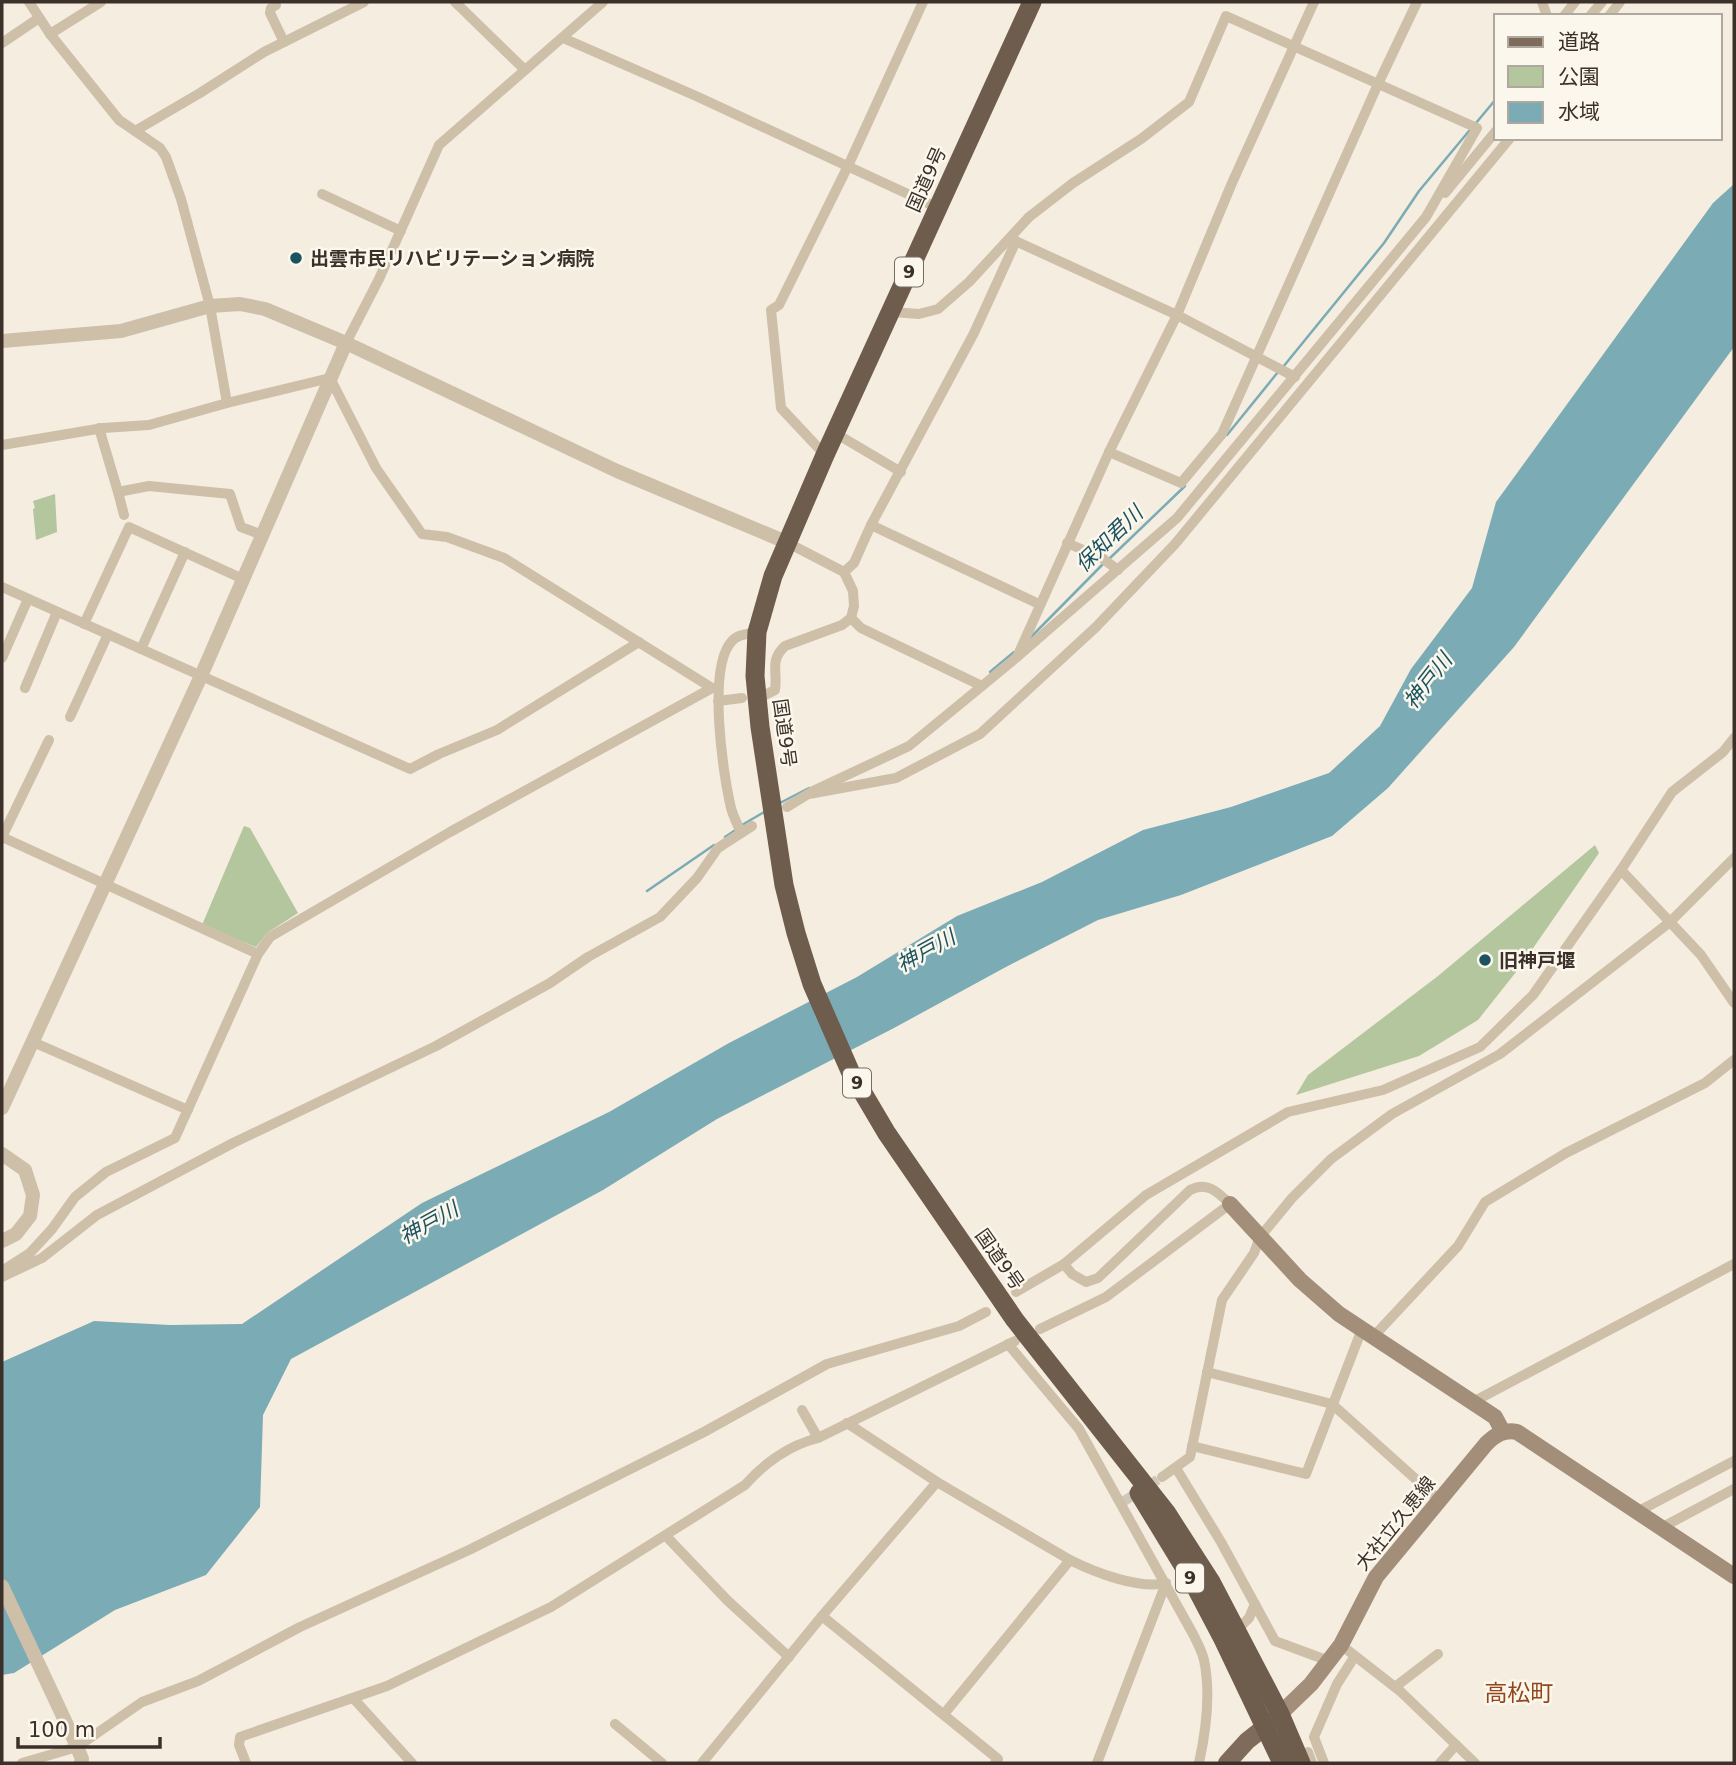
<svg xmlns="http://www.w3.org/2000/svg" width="1736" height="1765" font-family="'DejaVu Sans','Noto Sans JP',sans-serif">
<rect width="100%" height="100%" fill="#f5eddf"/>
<!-- green -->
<g fill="#b3c69d">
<polygon points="55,494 57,532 36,540 33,509 35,508 33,501"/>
<polygon points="244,826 250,828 298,913 267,933 256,947 202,925"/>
<polygon points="1595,845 1599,853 1520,967 1478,1020 1419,1056 1296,1095 1308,1075 1438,976"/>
</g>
<!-- water -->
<polygon fill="#7babb5" points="1734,184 1734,347 1514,647 1388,788 1332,836 1181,895 1098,920 1004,968 894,1028 717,1119 603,1190 291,1359 263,1415 260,1507 206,1575 115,1610 14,1673 2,1675 2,1362 94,1321 170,1325 242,1324 422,1203 609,1112 729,1043 857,977 957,916 1042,882 1143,830 1231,807 1329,773 1380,726 1411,669 1472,588 1496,502 1713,203"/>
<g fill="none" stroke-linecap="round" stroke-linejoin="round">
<!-- stream -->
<g stroke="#7babb5" stroke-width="2.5">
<polyline points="1476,123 1496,99"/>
<polyline points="1283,367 1384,243 1419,191 1469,131"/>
<polyline points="1227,435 1278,372"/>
<polyline points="1109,559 1185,486"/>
<polyline points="1030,638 1104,563"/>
<polyline points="990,672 1014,652"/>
<polyline points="778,804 809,788"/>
<polyline points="742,825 766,811"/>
<polyline points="725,837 737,829"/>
<polyline points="647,891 714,845"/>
</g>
<!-- minor-tunnel -->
<polyline stroke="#d0c7bb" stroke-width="10" stroke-dasharray="10 5" stroke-linecap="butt" points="1124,1501 1162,1477"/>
<!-- minor -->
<g stroke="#cebfa9" stroke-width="10">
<polyline points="29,2 50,34 119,120 160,148 166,157 181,199 210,306 227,403"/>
<polyline points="455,2 524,69"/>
<polyline points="1542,2 1547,16"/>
<polyline points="276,5 271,8 270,13 284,42"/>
<polyline points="1564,16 1575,2"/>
<polyline points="1590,16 1602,2"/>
<polyline points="1609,16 1620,2"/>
<polyline points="50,34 101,2"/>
<polyline points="563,38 696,96 938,208"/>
<polyline points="2,43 39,18"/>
<polyline points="135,131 200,93 264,52 364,2"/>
<polyline points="1445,193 1496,131"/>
<polyline points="322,194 401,231"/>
<polyline points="1011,239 1177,315 1295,377"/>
<polyline points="892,312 919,314 938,309 969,282 1029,217 1073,183 1141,139 1189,102 1226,16 1477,128 1426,217 1177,518 1017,657"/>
<polyline points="346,343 379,279 439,145 603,2"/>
<polyline points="99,428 118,492"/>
<polyline points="835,433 901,472"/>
<polyline points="2,445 103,428 149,425 227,403 330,378 376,468 422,534 447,537 504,558 712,688"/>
<polyline points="1109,452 1181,483 1222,434 1378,84 1417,2"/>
<polyline points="825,455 781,408 771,310 779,305 848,166 923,2"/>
<polyline points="124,515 118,492 149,486 230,494 241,527 262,535"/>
<polyline points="871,525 974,333 1016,241"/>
<polyline points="1067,543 1102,558 1118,570"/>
<polyline points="844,572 854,563 871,525 1039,604"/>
<polyline points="2,587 410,769 439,754 497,730 639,642"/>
<polyline points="851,618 861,628 982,686 1017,657 1109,452 1177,315 1232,183 1314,2"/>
<polyline points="84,624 129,527 243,579"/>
<polyline points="141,649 185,552"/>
<polyline points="2,658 28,599"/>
<polyline points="25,688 57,612"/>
<path d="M765,695L775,690C778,671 769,661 785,646L842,625L851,618L854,606L853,591L844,572L786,542"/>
<polyline points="718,701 742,698"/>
<polyline points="70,717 108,634"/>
<polyline points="1734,738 1723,752 1672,792 1621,870 1701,955 1734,1003"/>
<polyline points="49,740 2,837 258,954"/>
<polyline points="809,794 896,778 980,734 1096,627 1175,544 1510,138"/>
<polyline points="787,807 813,791 909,746 982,686"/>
<path d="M741,833C738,825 733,816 731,808C723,774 707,667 732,641C738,634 748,634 757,632"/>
<polyline points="33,1042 188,1110"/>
<polyline points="2,1271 30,1253 52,1229 75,1197 106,1172 175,1138 258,954 270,937 450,832 712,688 717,688"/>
<polyline points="2,1277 42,1258 97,1215 233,1143 436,1046 550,983 588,957 660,917 697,878 718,848 752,826"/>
<polyline points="1016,1292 1064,1264 1146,1195 1288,1112 1383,1090 1480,1047 1533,995 1621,870"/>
<path d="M1040,1329L1106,1297L1230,1204C1218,1192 1207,1181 1190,1190L1098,1278L1086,1282L1072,1274L1064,1264"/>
<polyline points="1373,1337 1458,1246 1485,1202 1566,1153 1705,1083 1734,1060"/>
<path d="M1008,1344L1079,1429L1193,1634C1197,1642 1202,1651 1204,1660C1211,1693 1206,1731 1199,1763"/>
<polyline points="1207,1372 1332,1404 1439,1500"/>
<polyline points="1471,1403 1734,1264"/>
<polyline points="802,1410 818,1438"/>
<path d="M847,1423L937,1482L1070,1560C1094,1572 1140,1590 1166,1583"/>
<polyline points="1192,1446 1306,1474 1362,1329"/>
<polyline points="1176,1468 1221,1542 1275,1641 1329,1661"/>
<polyline points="1162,1477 1190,1457 1222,1300 1254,1253 1260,1237 1292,1198 1331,1159 1392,1114 1500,1054 1670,922 1734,858"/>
<polyline points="1637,1512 1734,1461"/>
<polyline points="1661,1528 1734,1489"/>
<polyline points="666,1536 727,1600 789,1657"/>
<polyline points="822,1616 998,1759 995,1763"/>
<polyline points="1236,1631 1249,1618 1255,1604"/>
<polyline points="1341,1645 1400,1691 1475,1763"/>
<polyline points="1395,1687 1438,1654"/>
<polyline points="354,1699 412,1763"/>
<polyline points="944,1714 1070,1560"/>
<polyline points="615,1724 662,1763"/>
<polyline points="1308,1752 1312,1763"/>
<polyline points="22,1763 77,1747 142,1702 198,1681 300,1627 469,1550 704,1432 827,1364 959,1326 986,1312"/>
<path d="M246,1763L239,1745L240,1737L387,1686L551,1607L745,1485C764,1463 790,1445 818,1438L1015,1341"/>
<polyline points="702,1763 822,1616 937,1482"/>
<polyline points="1097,1763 1166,1583"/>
<polyline points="1324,1763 1314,1737 1337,1684 1355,1656"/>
<polyline points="1440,1763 1456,1745"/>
</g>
<!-- tertiary -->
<g stroke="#cebfa9" stroke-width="14">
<polyline points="2,341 121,331 210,306 240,304 265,309 346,343 617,471 786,542"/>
<polyline points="2,1108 201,676 346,343"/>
<polyline points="2,1154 25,1170 33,1195 30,1216 16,1234 2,1241"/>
<polyline points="2,1586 75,1742 82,1759 81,1763"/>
</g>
<!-- secondary -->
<g stroke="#a38e7a" stroke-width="16">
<polyline points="1230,1204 1300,1280 1339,1314 1495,1417 1503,1432"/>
<path d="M1280,1714L1311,1684L1341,1645L1376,1577L1486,1444C1495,1435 1504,1429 1517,1432L1734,1576"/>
</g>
<!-- primary -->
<polyline stroke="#7e6b5a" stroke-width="18" points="1227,1763 1247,1741 1276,1718"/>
<!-- trunk -->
<g stroke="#6e5c4d" stroke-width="19">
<polyline points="1032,2 825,455 773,576 757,632 755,676 760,727 784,885 796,933 812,984 850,1071 886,1132 1015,1320 1166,1512 1211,1582 1280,1714 1301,1763"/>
<polyline points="1139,1493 1192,1580 1222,1637 1282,1763"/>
</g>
</g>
<!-- markers -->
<g fill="#1b5361" stroke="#fcf7ec" stroke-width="2.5">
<circle cx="296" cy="258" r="7"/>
<circle cx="1485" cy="960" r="7"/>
</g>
<g text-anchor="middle" stroke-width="5" stroke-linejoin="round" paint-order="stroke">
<!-- shield labels -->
<g fill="#fcf7ec" stroke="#756c64" stroke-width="2">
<rect x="895" y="257.5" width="28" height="29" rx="5"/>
<rect x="843" y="1068.5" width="28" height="29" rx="5"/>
<rect x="1176" y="1563.5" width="28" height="29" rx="5"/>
</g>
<g font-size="18" font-weight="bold" fill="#3b312a">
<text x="909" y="278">9</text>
<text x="857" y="1089">9</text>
<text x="1190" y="1584">9</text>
</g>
<!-- street labels -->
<g font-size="19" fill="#3b312a" stroke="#fcf7ec">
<text transform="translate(926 179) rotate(-66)" y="7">国道9号</text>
<text transform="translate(785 733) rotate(82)" y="7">国道9号</text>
<text transform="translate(1000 1259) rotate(55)" y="7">国道9号</text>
<text transform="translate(1395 1523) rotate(-51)" y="7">大社立久恵線</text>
</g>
<!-- poi labels -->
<g font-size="19" font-weight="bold" fill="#3b312a" stroke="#fcf7ec" text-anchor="start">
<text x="310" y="265">出雲市民リハビリテーション病院</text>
<text x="1499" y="967">旧神戸堰</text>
</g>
<!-- water labels -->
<g font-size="21" font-style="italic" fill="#1b5361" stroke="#fcf7ec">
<text transform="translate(1109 539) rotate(-44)" y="7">保知君川</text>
<text transform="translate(1428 681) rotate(-52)" y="7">神戸川</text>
<text transform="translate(926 951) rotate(-29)" y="7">神戸川</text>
<text transform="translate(429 1223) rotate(-29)" y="7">神戸川</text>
</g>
<!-- quarter labels -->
<g font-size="23" fill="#91471c" stroke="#fcf7ec">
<text x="1519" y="1701">高松町</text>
</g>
</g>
<!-- border -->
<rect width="1736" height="1765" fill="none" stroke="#3b312a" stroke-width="7"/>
<!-- legend -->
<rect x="1494" y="14" width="228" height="126" fill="#fcf7ec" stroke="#afa89e" stroke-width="2"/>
<rect x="1508" y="37" width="35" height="10" fill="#7e6b5a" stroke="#afa89e" stroke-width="2"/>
<text x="1558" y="49" font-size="21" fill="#3b312a">道路</text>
<rect x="1508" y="66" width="35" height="21" fill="#b3c69d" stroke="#afa89e" stroke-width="2"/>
<text x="1558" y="84" font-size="21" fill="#3b312a">公園</text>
<rect x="1508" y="102" width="35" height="21" fill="#7babb5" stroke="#afa89e" stroke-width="2"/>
<text x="1558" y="119" font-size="21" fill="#3b312a">水域</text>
<!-- scale -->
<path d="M18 1737v10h142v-10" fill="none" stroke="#3b312a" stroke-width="3.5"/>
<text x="28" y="1737" font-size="21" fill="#3b312a" stroke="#fcf7ec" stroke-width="5" paint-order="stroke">100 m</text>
</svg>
